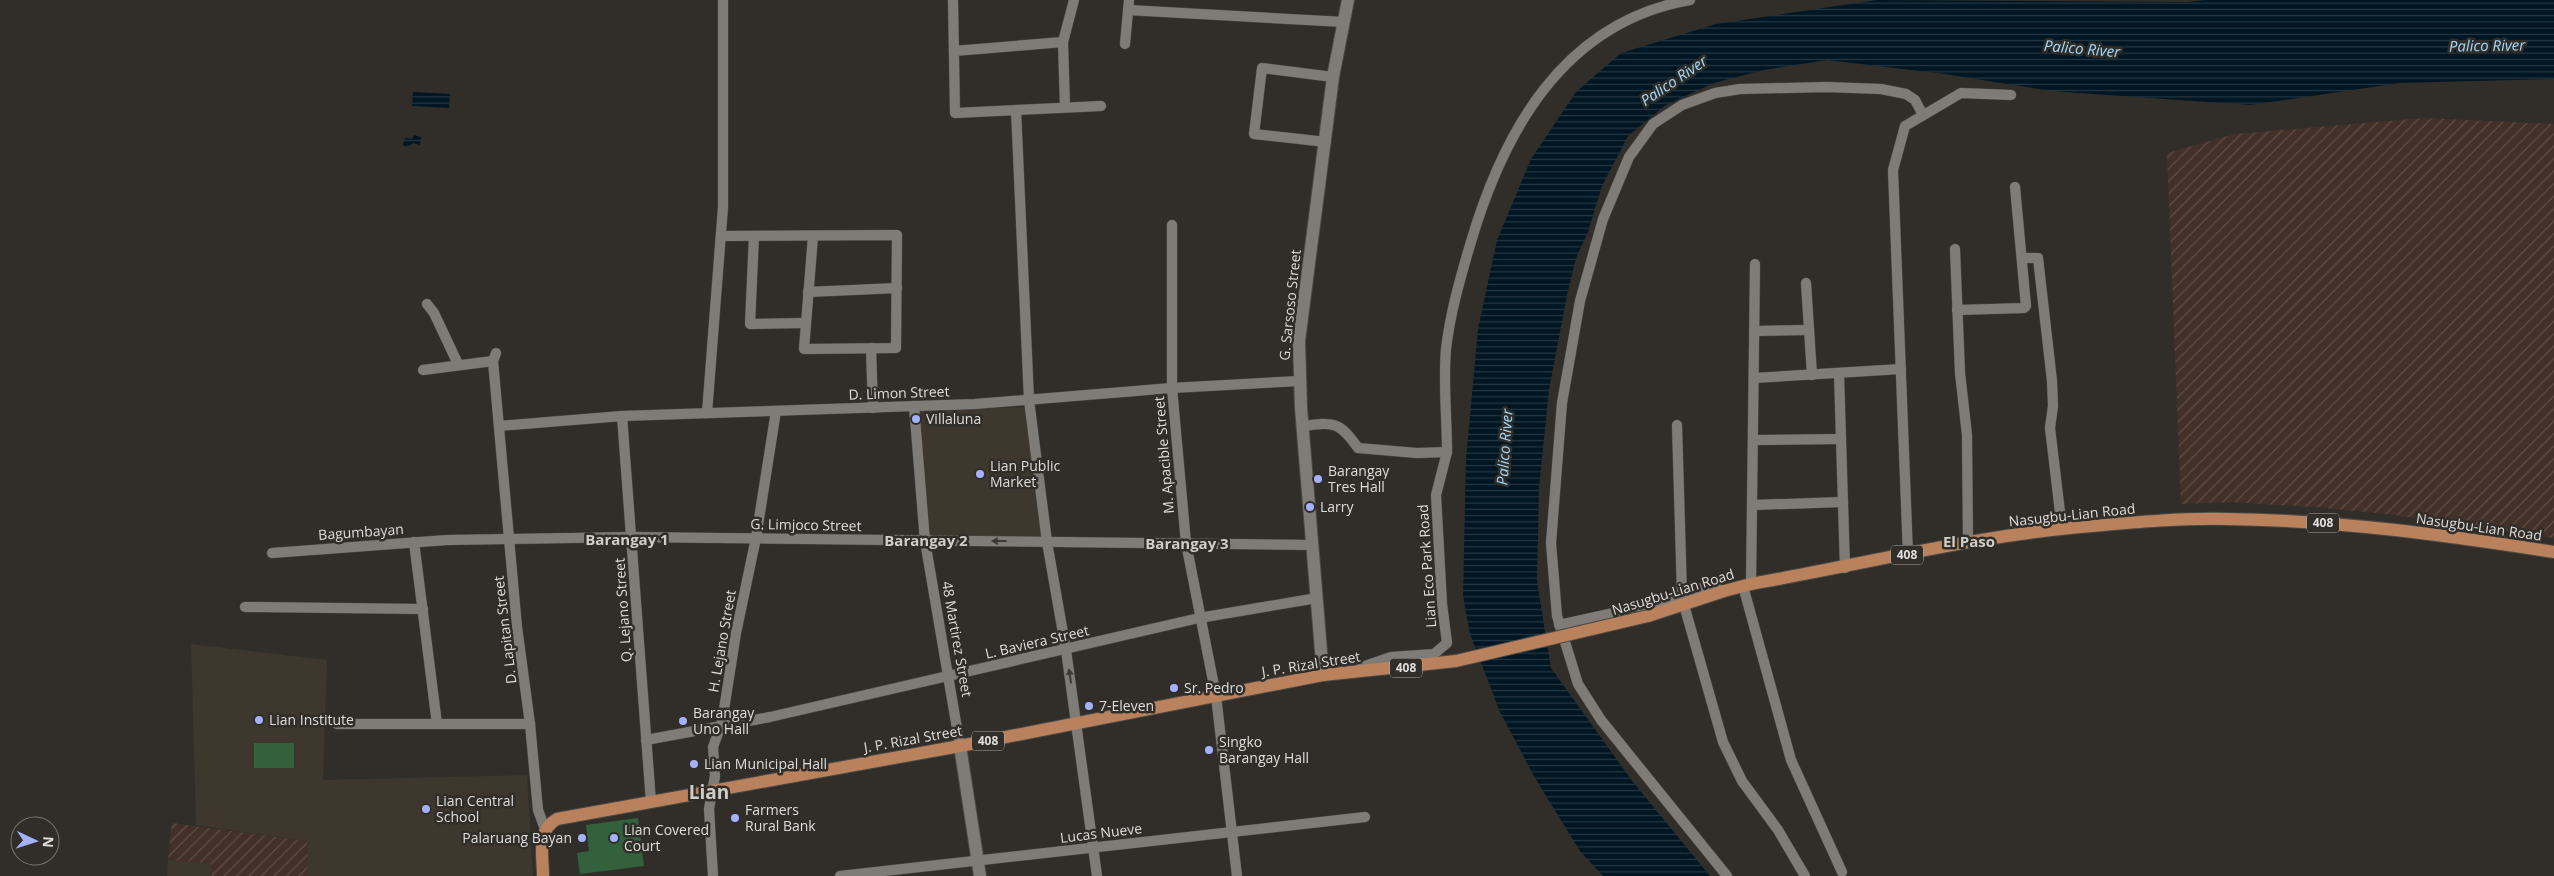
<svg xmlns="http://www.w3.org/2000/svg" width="2554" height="876" font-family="'Open Sans',sans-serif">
<defs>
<pattern id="industrial-furrows" width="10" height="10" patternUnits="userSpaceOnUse" patternTransform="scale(1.25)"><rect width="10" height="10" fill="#433129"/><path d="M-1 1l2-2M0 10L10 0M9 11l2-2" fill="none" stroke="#5e4e47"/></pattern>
<pattern id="water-rules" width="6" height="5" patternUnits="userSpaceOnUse" patternTransform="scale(1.25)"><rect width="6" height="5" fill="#001623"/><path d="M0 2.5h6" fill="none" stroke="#253742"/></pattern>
</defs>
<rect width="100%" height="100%" fill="#312e2a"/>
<!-- built -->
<g fill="#3d372d">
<polygon points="1027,407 1044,536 930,536 920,411"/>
<polygon points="191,644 327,660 323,780 527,775 533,876 308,876 307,841 196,825"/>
<polygon points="168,860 212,863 212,876 167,876"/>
</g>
<!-- industrial -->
<g fill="url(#industrial-furrows)">
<polygon points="2424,118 2554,124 2554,538 2386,514 2313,507 2231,502 2181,504 2167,153 2235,134"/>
<polygon points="172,823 307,841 308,876 212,876 211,863 168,860"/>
</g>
<!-- pitch -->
<g fill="#32613c">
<rect x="254" y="743" width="40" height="25"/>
<polygon points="638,818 644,866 580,874 577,853 589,851 586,825"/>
</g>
<!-- water -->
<g fill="url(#water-rules)">
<polygon points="1877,0 2188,2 2205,0 2554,0 2554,79 2400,83 2250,105 2051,91 1945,74 1827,60 1764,70 1714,83 1666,105 1628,136 1602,186 1588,232 1576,258 1567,295 1549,390 1539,488 1537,582 1551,668 1633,782 1710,876 1603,876 1580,851 1535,778 1500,712 1470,634 1463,596 1466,459 1478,329 1497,240 1531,159 1576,92 1621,53 1716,24"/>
<polygon points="413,92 450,94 449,108 412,106"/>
<polygon points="414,135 421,137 420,145 413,143 407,147 403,145 405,138 412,139"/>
</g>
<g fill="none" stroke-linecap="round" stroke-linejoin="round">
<defs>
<g id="street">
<polyline points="953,0 955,113 1101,106"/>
<polyline points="1128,10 1344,22"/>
<polyline points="1125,44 1129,0"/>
<polyline points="954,51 1063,42"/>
<polyline points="1065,107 1063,42 1074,0"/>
<polyline points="1016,110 1029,400 1047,542 1066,650 1097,876"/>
<polyline points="1326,142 1254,134 1262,68 1333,77"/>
<polyline points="1172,225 1172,388 1186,543 1216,696 1237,876"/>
<polyline points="721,236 897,235 896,348 804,349 813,236"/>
<polyline points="754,236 750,324 805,323"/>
<polyline points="1955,249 1960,373 1967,435 1968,543"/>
<polyline points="2022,258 2038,258 2052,381 2053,406 2050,428 2062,529"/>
<polyline points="1806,283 1812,375"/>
<polyline points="808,292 897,288"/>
<polyline points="427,304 434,313 458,364"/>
<polyline points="1957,310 2024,308 2026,306 2015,187"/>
<polyline points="1755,331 1809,330"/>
<polyline points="871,348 873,408"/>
<polyline points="496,353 493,361 517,627 530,724 538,810 545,829"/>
<polyline points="423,370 493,361"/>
<polyline points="1839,374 1845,568"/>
<polyline points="1754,378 1901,369"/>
<polyline points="914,406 925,541 960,746"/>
<polyline points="707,413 723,207 723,0"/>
<polyline points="622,416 651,802"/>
<polyline points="1677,425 1682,595"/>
<polyline points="499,426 622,416 975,404 1172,388 1299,381"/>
<path d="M1302,426C1334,422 1339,421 1358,448L1417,453L1447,452C1447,418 1443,382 1446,349C1450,314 1460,279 1470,245C1503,132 1563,22 1690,0"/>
<polyline points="1754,440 1841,439"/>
<polyline points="1752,505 1843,502"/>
<polyline points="414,542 437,724"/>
<polyline points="272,553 447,540 632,537 1313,545"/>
<polyline points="1908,555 1893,170 1905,126 1961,93 2011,95"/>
<polyline points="1751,584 1755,264"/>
<polyline points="1743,586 1791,760 1842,872"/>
<polyline points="1684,605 1723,742 1742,781 1778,830 1805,876"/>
<polyline points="245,607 423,609"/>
<polyline points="1559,625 1654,604 1705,587 1717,587 1724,591"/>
<polyline points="1362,667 1391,657 1434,654 1447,643 1442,604 1436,495 1447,452"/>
<polyline points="337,724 530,724"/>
<polyline points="646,740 770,717 1199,618 1317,598"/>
<polyline points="713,876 709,809 715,776 713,747 722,722 736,633 756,538 776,411"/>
<polyline points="840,876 1365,817"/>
<polyline points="1727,876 1601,720 1578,684 1557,616 1551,543 1562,403 1580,301 1603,219 1629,157 1653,124 1682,105 1715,93 1740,89 1827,87 1881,89 1906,94 1915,100 1923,115"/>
</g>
<g id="secondary">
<polyline points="1323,675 1301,408 1299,341 1333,77 1348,0"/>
<polyline points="960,746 980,876"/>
</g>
<g id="primary">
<path d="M1648,616L1724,591L1751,584C1865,564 1977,535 2092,526C2137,522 2182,518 2226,519C2336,520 2445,535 2554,552"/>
<path d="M543,876C543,855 536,831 557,819L960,746L1323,675L1456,661"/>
</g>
</defs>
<!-- street casing -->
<use href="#street" stroke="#4c4a46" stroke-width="11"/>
<!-- secondary casing -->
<use href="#secondary" stroke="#4c4a46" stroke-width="14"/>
<!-- primary casing -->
<use href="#primary" stroke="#4c4a46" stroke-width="14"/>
<!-- street -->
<use href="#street" stroke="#7f7c77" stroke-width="10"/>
<!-- secondary -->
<use href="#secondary" stroke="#7f7c77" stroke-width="12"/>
<!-- primary -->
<use href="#primary" stroke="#ba815d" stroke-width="12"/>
<defs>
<polyline id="primary-bridge" points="1456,661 1648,616"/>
</defs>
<!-- primary-bridge casing -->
<use href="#primary-bridge" stroke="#4c4a46" stroke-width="14" stroke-linecap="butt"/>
<!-- primary-bridge -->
<use href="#primary-bridge" stroke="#ba815d" stroke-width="12"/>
</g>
<!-- one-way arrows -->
<defs><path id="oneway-solid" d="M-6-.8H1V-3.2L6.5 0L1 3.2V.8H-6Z" transform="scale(1.25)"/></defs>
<g fill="#3d3a36">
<use href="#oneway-solid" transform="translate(999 541) rotate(180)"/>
<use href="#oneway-solid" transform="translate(1070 676) rotate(-98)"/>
</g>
<!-- markers -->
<g fill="#a4b1fc" stroke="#312e2a" stroke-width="2">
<circle cx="916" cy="419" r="5"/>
<circle cx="980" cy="474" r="5"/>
<circle cx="1318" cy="479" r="5"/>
<circle cx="1310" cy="507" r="5"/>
<circle cx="1174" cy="688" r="5"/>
<circle cx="1089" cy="706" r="5"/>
<circle cx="259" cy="720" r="5"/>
<circle cx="683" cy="721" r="5"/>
<circle cx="1209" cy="750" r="5"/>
<circle cx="694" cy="764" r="5"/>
<circle cx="426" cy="809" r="5"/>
<circle cx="735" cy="818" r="5"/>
<circle cx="582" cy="838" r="5"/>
<circle cx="614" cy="838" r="5"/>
</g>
<g text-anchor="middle" stroke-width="5" stroke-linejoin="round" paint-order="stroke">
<!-- shield labels -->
<g fill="#312e2a" stroke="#aba8a6" stroke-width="1">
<rect x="2307" y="513.5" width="32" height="19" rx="4"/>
<rect x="1891" y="545.5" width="32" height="19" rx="4"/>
<rect x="1390" y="658.5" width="32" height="19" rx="4"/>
<rect x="972" y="731.5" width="32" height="19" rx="4"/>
</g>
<g font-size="12" font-weight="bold" fill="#dfdddb">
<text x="2323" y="527">408</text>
<text x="1907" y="559">408</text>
<text x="1406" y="672">408</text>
<text x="988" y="745">408</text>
</g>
<!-- street labels -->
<g font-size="14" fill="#dfdddb" stroke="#312e2a">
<text transform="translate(1290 305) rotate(-84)" y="5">G. Sarsoso Street</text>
<text transform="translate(899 393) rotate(-2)" y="5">D. Limon Street</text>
<text transform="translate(1164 455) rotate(-95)" y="5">M. Apacible Street</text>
<text transform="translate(2072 515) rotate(-6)" y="5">Nasugbu-Lian Road</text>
<text transform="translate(806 525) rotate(1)" y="5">G. Limjoco Street</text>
<text transform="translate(2479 527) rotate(8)" y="5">Nasugbu-Lian Road</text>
<text transform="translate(361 532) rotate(-4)" y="5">Bagumbayan</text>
<text transform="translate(1427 566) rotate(-94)" y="5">Lian Eco Park Road</text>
<text transform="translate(1673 592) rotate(-17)" y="5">Nasugbu-Lian Road</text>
<text transform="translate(623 610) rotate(-94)" y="5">Q. Lejano Street</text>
<text transform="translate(505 630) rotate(-97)" y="5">D. Lapitan Street</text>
<text transform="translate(957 639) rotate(80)" y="5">48 Martirez Street</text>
<text transform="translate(722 641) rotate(-80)" y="5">H. Lejano Street</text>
<text transform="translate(1037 642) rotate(-13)" y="5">L. Baviera Street</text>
<text transform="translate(1311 664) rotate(-9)" y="5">J. P. Rizal Street</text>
<text transform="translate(913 739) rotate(-10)" y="5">J. P. Rizal Street</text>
<text transform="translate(1101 833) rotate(-7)" y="5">Lucas Nueve</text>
</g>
<!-- poi labels -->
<g font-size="14" fill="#dfdddb" stroke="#312e2a" text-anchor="start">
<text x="926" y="424">Villaluna</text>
<text x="990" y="471">Lian Public<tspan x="990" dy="16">Market</tspan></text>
<text x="1328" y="476">Barangay<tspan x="1328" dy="16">Tres Hall</tspan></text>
<text x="1320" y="512">Larry</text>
<text x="1184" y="693">Sr. Pedro</text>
<text x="1099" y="711">7-Eleven</text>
<text x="693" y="718">Barangay<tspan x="693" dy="16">Uno Hall</tspan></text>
<text x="269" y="725">Lian Institute</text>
<text x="1219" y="747">Singko<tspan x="1219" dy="16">Barangay Hall</tspan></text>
<text x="704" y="769">Lian Municipal Hall</text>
<text x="436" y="806">Lian Central<tspan x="436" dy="16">School</tspan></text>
<text x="745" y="815">Farmers<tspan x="745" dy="16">Rural Bank</tspan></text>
<text x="624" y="835">Lian Covered<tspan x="624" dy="16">Court</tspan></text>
<text x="572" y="843" text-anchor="end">Palaruang Bayan</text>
</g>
<!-- water labels -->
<g font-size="15" font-style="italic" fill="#a0dafe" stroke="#312e2a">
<text transform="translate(2487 46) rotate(-1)" y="5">Palico River</text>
<text transform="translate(2082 49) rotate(5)" y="5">Palico River</text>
<text transform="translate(1674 81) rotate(-34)" y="5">Palico River</text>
<text transform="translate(1505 447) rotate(-86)" y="5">Palico River</text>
</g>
<!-- neighbourhood labels -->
<g font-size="15" font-weight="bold" fill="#d0cdc7" stroke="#312e2a">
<text x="627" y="545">Barangay 1</text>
<text x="926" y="546">Barangay 2</text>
<text x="1969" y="547">El Paso</text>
<text x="1187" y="549">Barangay 3</text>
</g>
<!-- district labels -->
<g font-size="19" font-weight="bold" fill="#d0cdc7" stroke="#312e2a">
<text x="709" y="799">Lian</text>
</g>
</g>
<!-- north arrow -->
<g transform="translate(35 841) rotate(94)"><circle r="24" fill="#312e2a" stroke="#777471"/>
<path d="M0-4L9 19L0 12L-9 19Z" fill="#a4b1fc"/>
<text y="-8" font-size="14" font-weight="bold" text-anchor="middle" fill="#dfdddb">N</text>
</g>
</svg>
